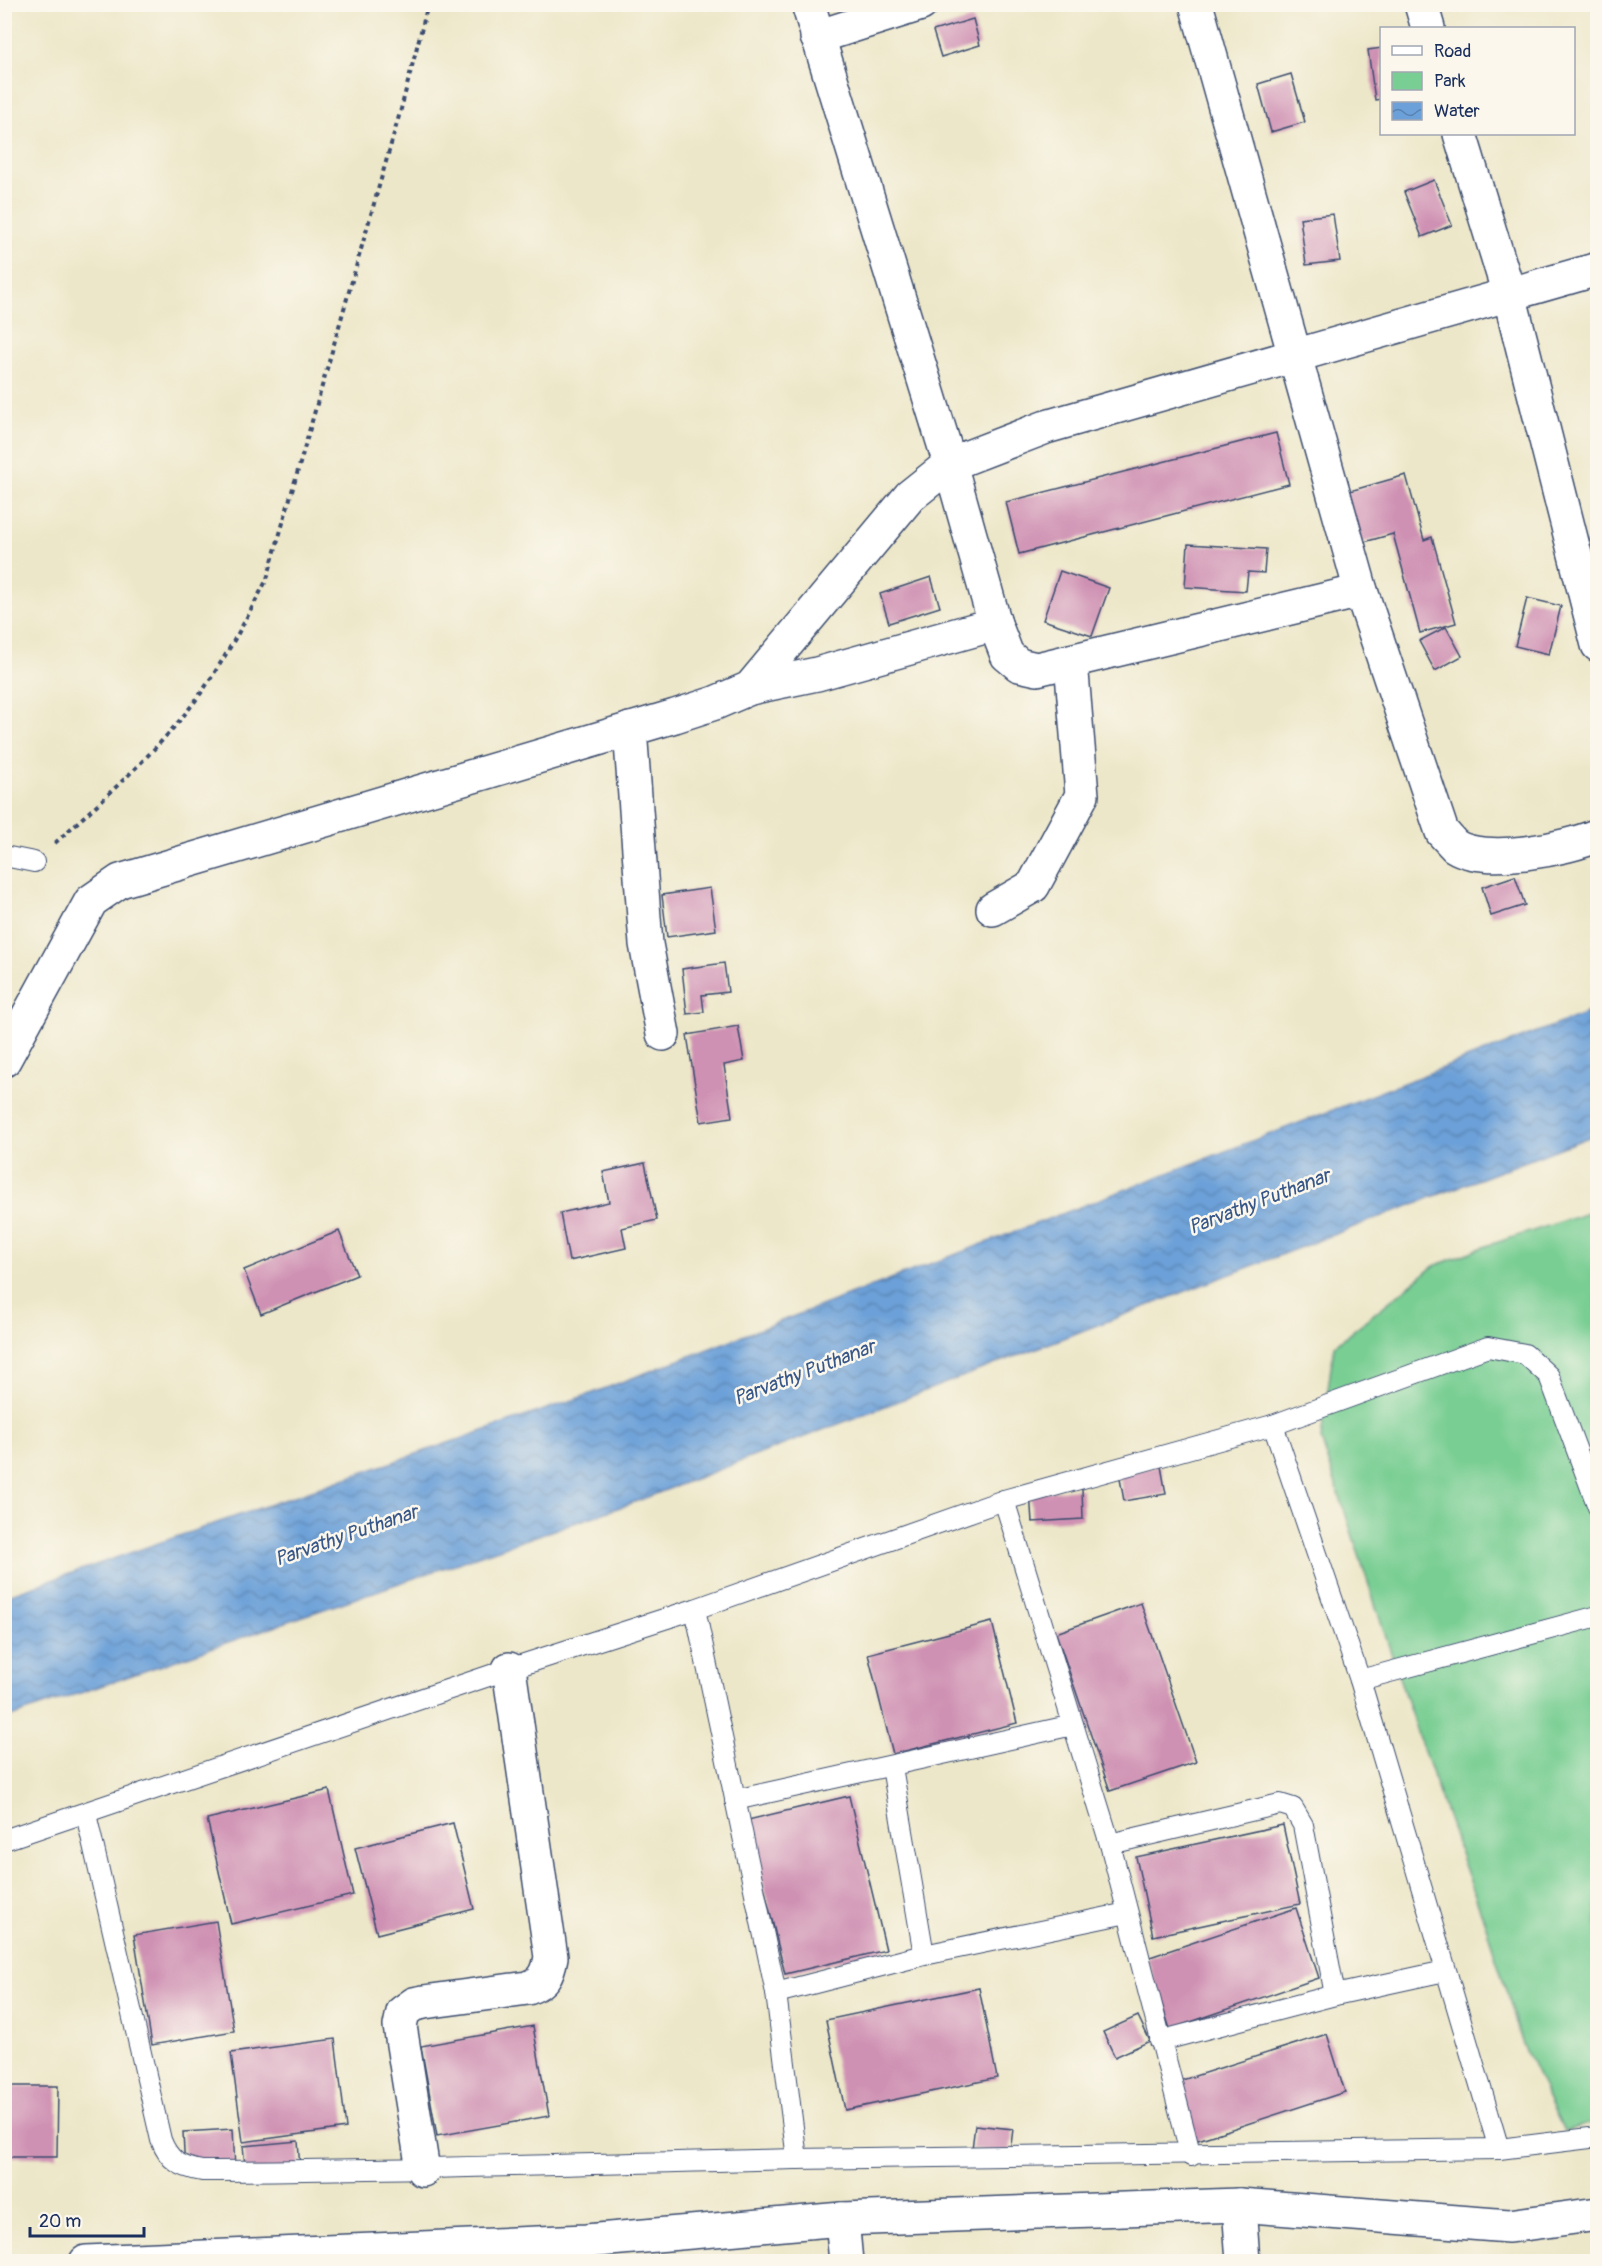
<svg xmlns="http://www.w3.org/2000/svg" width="1602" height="2266" font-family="Pangolin,sans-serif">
<defs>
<pattern id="water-waves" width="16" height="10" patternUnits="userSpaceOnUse" patternTransform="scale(1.5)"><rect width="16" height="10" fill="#6ca0d8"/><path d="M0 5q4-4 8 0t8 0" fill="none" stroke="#5883b2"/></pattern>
</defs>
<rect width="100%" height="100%" fill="#fbf7ec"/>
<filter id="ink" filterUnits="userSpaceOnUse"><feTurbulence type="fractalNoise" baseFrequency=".0167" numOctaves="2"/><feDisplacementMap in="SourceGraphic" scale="12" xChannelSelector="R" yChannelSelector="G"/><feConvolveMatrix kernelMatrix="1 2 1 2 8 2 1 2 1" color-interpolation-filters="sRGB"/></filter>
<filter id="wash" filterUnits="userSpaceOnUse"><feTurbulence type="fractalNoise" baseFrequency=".008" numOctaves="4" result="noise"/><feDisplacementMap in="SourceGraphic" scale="24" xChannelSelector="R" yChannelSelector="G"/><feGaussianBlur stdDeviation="1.35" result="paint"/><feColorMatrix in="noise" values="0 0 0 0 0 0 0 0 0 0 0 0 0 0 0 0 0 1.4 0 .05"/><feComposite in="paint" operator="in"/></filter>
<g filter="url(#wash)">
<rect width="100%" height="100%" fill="#ede7c9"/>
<!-- green -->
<polygon fill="#78ce93" stroke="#4a7e78" stroke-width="1.5" points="1597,1210 1597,2122 1564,2131 1523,2045 1487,1929 1418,1735 1321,1439 1334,1346 1434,1266 1489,1245"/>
<!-- water -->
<polygon fill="url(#water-waves)" stroke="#44689b" stroke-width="1.5" points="1597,1009 1597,1134 632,1503 5,1719 5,1596 593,1393"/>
<g id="blocks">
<!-- building -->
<g fill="#cf91b3">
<polygon points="973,19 980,45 941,57 933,31"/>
<polygon points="1382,48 1382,99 1375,100 1368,50"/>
<polygon points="1291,74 1305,122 1271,132 1258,84"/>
<polygon points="1434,180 1452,225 1422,237 1404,192"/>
<polygon points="1333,214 1340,261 1306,265 1300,218"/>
<polygon points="1276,433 1289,484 1019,554 1006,502"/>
<polygon points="1406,475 1424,540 1432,537 1456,623 1420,633 1393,534 1357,544 1343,493"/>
<polygon points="1188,544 1266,549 1264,573 1248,572 1246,591 1185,587"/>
<polygon points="1060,571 1109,588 1092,636 1043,620"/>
<polygon points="931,577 940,607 889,623 880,594"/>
<polygon points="1527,598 1561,606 1549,654 1515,646"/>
<polygon points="1446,627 1462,656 1435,671 1419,641"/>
<polygon points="1515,876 1525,905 1491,916 1482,887"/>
<polygon points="710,888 716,930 667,937 662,895"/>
<polygon points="724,963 728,992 702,995 704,1012 687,1014 682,969"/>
<polygon points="738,1026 744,1061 724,1065 732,1117 701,1122 687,1035"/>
<polygon points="645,1163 657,1220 622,1228 626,1248 569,1261 560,1213 609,1202 603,1172"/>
<polygon points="339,1231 357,1275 261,1314 244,1270"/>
<polygon points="1161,1466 1166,1494 1124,1501 1119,1473"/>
<polygon points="1082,1489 1083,1519 1032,1522 1030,1492"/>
<polygon points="1141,1603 1196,1762 1110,1791 1056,1633"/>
<polygon points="992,1622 1017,1723 893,1754 868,1654"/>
<polygon points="329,1790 353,1895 231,1924 207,1819"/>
<polygon points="849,1796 886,1950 785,1974 748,1820"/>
<polygon points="453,1823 474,1909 377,1934 355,1848"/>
<polygon points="1283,1825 1300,1904 1153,1936 1136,1857"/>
<polygon points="1296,1908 1319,1978 1170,2029 1147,1958"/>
<polygon points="216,1921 234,2031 152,2045 134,1935"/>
<polygon points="979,1988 997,2078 845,2110 826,2020"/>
<polygon points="1138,2016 1150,2041 1115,2057 1103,2032"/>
<polygon points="533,2026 549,2116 437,2136 421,2046"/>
<polygon points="1327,2034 1345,2092 1195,2141 1176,2082"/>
<polygon points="335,2039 346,2128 243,2142 231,2053"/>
<polygon points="4,2086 58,2086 57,2157 4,2157"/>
<polygon points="975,2125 1013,2129 1010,2153 972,2149"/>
<polygon points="233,2129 235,2169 185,2171 183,2132"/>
<polygon points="298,2141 300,2169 246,2175 243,2146"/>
</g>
</g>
</g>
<g filter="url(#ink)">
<use href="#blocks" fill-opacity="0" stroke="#3a4b6e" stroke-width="1.5"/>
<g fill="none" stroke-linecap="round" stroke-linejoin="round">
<defs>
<g id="service">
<polyline points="4,856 34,862"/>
<polyline points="1004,1500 1110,1844 1191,2156"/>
<polyline points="695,1609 776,1993 797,2159"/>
<polyline points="1360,1680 1598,1616"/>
<polyline points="892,1767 924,1955"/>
<polyline points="735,1800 1073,1725"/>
<path d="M86,1814L161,2140C169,2161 180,2167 202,2171C400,2170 597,2164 795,2159C1030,2154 1264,2154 1499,2149L1360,1680L1273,1425"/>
<polyline points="4,1840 509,1669 695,1609 1004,1500 1273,1425 1488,1347 1525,1354 1549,1376 1598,1507"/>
<polyline points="1110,1844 1280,1804 1293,1808 1303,1825 1335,1995"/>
<polyline points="776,1993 924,1955 1127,1913"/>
<polyline points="1160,2041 1335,1995 1445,1971"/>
<polyline points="1499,2149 1598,2137"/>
</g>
<g id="minor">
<polyline points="808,4 950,464 995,624 1007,655 1019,665 1037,669 1361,591"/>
<path d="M1196,4L1361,591L1442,832C1446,836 1451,842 1455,846C1485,865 1567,849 1598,835"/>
<polyline points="1421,4 1428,28"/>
<polyline points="817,37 921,4"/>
<polyline points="1460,134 1509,294 1598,645"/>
<polyline points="750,688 817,674 995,624"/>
<polyline points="630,729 646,944 663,1034"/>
<polyline points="993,909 1033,886 1082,795 1071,661"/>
<polyline points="4,1060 91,901 120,881 675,716 715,703 750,688 910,496 950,464 1046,427 1598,269"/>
<path d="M423,2170L400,2026L403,2012L414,2004L424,2002L528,1988C544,1982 548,1974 551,1957L509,1669"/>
<polyline points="1239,2205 1243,2262"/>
<polyline points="842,2219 846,2262"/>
</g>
<polyline id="secondary" points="86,2262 586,2241 842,2219 1239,2205 1509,2226 1598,2214"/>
</defs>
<!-- service casing -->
<use href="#service" stroke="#3a4b6e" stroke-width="22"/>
<!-- minor casing -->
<use href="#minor" stroke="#3a4b6e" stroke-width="36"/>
<!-- secondary casing -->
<use href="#secondary" stroke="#3a4b6e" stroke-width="36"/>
<!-- path -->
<path stroke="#3a4b6e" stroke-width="4" stroke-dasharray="4.5 4.5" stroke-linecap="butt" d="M55,843C106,796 160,750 201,693C226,657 247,618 267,579L401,109L428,4"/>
<!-- service -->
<use href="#service" stroke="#fff" stroke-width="20"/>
<!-- minor -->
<use href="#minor" stroke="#fff" stroke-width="33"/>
<!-- secondary -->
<use href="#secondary" stroke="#fff" stroke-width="33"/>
</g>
</g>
<g text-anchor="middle" stroke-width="5" stroke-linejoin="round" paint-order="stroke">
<!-- water labels -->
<g font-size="20" font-style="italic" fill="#375789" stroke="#fbf7ec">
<text transform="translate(1259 1201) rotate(-21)" y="7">Parvathy Puthanar</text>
<text transform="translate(804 1372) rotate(-21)" y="7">Parvathy Puthanar</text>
<text transform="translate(346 1535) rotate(-19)" y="7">Parvathy Puthanar</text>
</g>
</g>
<!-- margin -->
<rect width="1602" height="2266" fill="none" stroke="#fbf7ec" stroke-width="24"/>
<!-- legend -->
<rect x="1380" y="27" width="195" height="108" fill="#fbf7ec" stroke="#a1a7b3" stroke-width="1.5"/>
<rect x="1392" y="46" width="30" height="9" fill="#ffffff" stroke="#a1a7b3" stroke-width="1.5"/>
<text x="1434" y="57" font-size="18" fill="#1b2f5e">Road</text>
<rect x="1392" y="72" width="30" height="18" fill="#78ce93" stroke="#a1a7b3" stroke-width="1.5"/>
<text x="1434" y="87" font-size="18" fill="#1b2f5e">Park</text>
<rect x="1392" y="102" width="30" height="18" fill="url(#water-waves)" stroke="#a1a7b3" stroke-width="1.5"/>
<text x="1434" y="117" font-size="18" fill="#1b2f5e">Water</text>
<!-- scale -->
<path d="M30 2227v9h114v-9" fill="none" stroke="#1b2f5e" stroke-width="3"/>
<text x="39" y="2227" font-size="18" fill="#1b2f5e" stroke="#fbf7ec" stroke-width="4.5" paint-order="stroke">20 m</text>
</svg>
